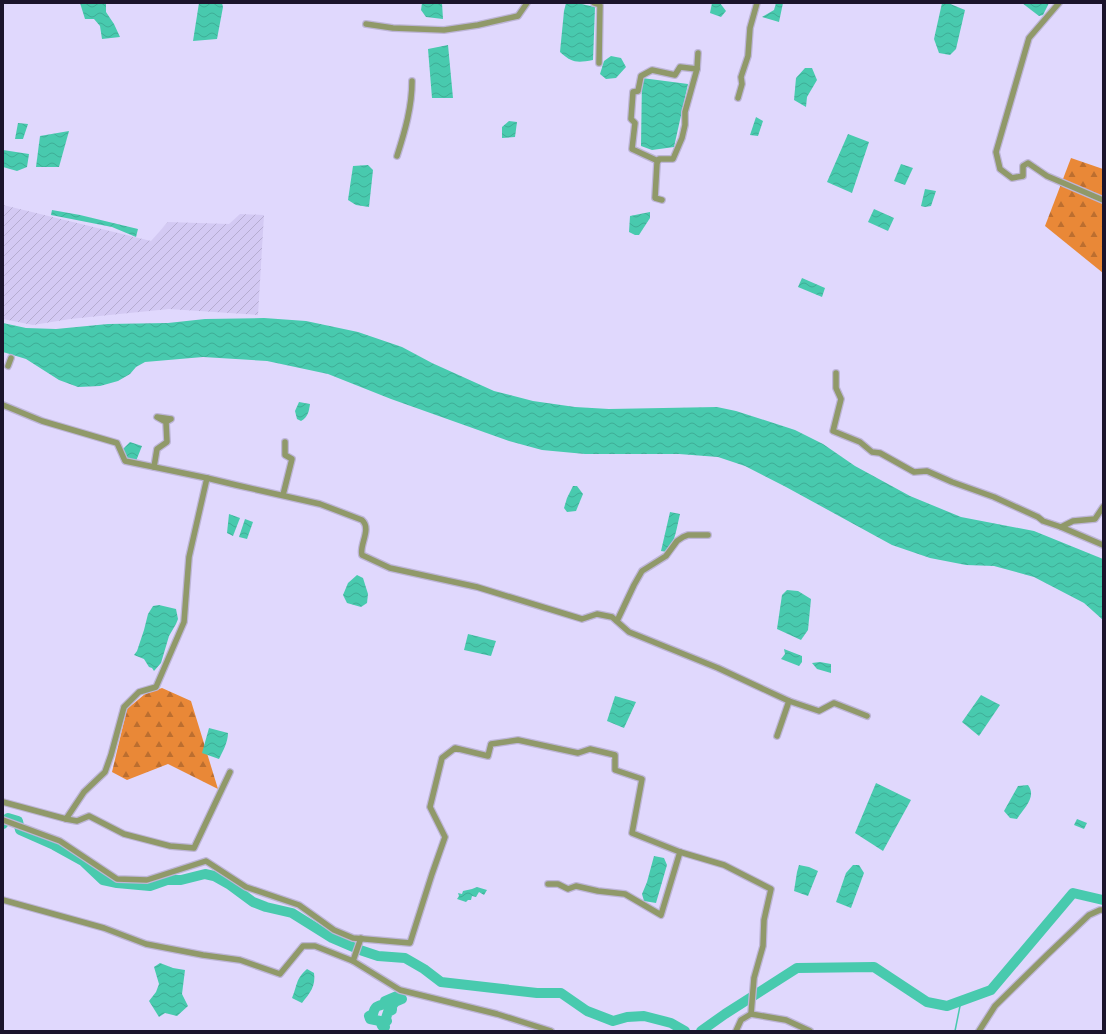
<svg xmlns="http://www.w3.org/2000/svg" width="1106" height="1034" font-family="Poppins,sans-serif">
<defs>
<pattern id="industrial-furrows" width="10" height="10" patternUnits="userSpaceOnUse"><rect width="10" height="10" fill="#d3c9f3"/><path d="M-1 1l2-2M0 10L10 0M9 11l2-2" fill="none" stroke="#b5acd0"/></pattern>
<pattern id="forest-firs" width="22" height="20" patternUnits="userSpaceOnUse"><rect width="22" height="20" fill="#e98837"/><path d="M5 1l3.5 6h-7zM16 11l3.5 6h-7z" fill="#bc6e2f"/></pattern>
<pattern id="water-waves" width="16" height="10" patternUnits="userSpaceOnUse"><rect width="16" height="10" fill="#48caae"/><path d="M0 5q4-4 8 0t8 0" fill="none" stroke="#3ead96"/></pattern>
</defs>
<rect width="100%" height="100%" fill="#e0d8fd"/>
<!-- industrial -->
<polygon fill="url(#industrial-furrows)" points="3,205 151,241 168,222 229,224 240,214 264,215 258,315 169,309 70,319 33,325 3,319"/>
<!-- forest -->
<g fill="url(#forest-firs)">
<polygon points="1071,158 1103,169 1103,273 1045,226"/>
<polygon points="162,688 191,701 218,789 168,764 127,780 112,772 127,709 145,694"/>
</g>
<!-- water -->
<g fill="url(#water-waves)">
<polygon points="80,3 106,3 106,12 114,24 120,37 102,39 100,26 94,19 85,19"/>
<polygon points="199,3 222,3 223,7 217,39 193,41"/>
<polygon points="422,3 442,3 443,19 426,17 421,10"/>
<path d="M566,3H577L595,7L593,60C577,63 572,63 560,52L564,11Z"/>
<polygon points="712,3 720,3 726,11 721,17 710,13"/>
<polygon points="776,3 783,3 779,22 762,17 774,10"/>
<polygon points="942,3 948,3 965,10 956,49 950,55 939,53 934,39"/>
<polygon points="1022,3 1049,3 1043,15 1039,16"/>
<polygon points="448,45 453,98 432,98 428,49"/>
<polygon points="611,56 621,58 626,67 616,78 606,79 600,74 604,61"/>
<polygon points="805,68 812,68 817,80 807,97 806,107 794,100 796,78"/>
<polygon points="642,78 688,84 674,147 652,150 641,146"/>
<polygon points="756,117 763,121 758,136 750,135"/>
<polygon points="509,121 517,122 515,137 502,138 502,127"/>
<polygon points="18,123 28,124 23,139 15,139"/>
<polygon points="69,131 59,167 36,167 40,136"/>
<polygon points="848,134 869,142 852,193 827,182"/>
<polygon points="3,150 29,154 27,167 17,171 3,167"/>
<polygon points="901,164 913,168 905,185 894,181"/>
<polygon points="368,165 373,170 369,207 356,205 348,200 353,166"/>
<polygon points="925,189 936,191 931,206 925,207 921,206"/>
<polygon points="874,209 894,218 888,231 868,222"/>
<polygon points="52,210 80,215 138,229 136,237 112,227 51,215"/>
<polygon points="650,212 650,218 639,235 635,235 629,232 630,216"/>
<polygon points="802,278 825,288 822,297 798,287"/>
<polygon points="264,318 306,321 358,332 402,347 432,363 494,391 533,401 575,407 609,409 717,407 736,411 795,430 823,444 855,466 910,496 961,517 1034,531 1103,559 1103,620 1084,603 1034,577 994,566 966,565 930,558 892,545 786,487 745,466 718,457 679,454 585,454 542,450 509,441 391,399 328,374 267,361 203,357 145,362 136,367 130,374 118,381 100,386 78,387 59,380 26,359 3,352 3,323 26,328 56,329 108,324 168,323 205,319"/>
<path d="M299,402L310,404C309,411 308,417 301,421L297,419L295,411Z"/>
<polygon points="130,442 142,446 136,461 127,460 123,449"/>
<polygon points="573,486 577,486 583,494 576,511 567,512 564,508 567,498"/>
<path d="M670,512L680,514C677,526 675,543 667,552L661,551Z"/>
<polygon points="229,514 240,518 233,536 227,533"/>
<polygon points="245,519 253,522 247,539 239,537"/>
<polygon points="357,575 363,578 368,594 367,603 361,607 347,603 343,595 348,583"/>
<polygon points="787,590 798,591 811,599 808,630 801,640 777,629 782,595"/>
<polygon points="159,605 176,609 178,619 176,624 169,636 161,663 154,671 152,668 149,667 144,659 134,655 137,651 144,630 148,614 153,606"/>
<polygon points="468,634 496,641 491,656 464,650"/>
<polygon points="784,649 802,656 802,662 799,666 781,659 785,654"/>
<polygon points="820,662 831,664 831,673 817,669 812,663"/>
<polygon points="981,695 1000,705 979,736 962,722"/>
<polygon points="615,696 636,702 624,728 607,721"/>
<path d="M209,728L228,733C228,742 223,751 219,759L202,753Z"/>
<polygon points="876,783 911,800 883,851 855,833"/>
<path d="M1028,785C1037,797 1024,808 1017,819L1010,818L1004,811L1018,786Z"/>
<polygon points="1077,819 1087,823 1084,829 1074,825"/>
<polygon points="654,856 664,858 667,865 656,903 644,901 642,894 647,882"/>
<polygon points="799,865 809,867 818,871 808,896 794,891 797,872"/>
<polygon points="853,865 859,865 864,873 851,908 836,902 846,873"/>
<polygon points="477,887 487,890 484,895 479,892 476,897 472,896 471,900 468,900 466,902 457,899 459,896 458,893 462,894 463,891 472,889"/>
<polygon points="160,963 173,968 185,970 182,994 188,1006 177,1016 165,1013 159,1017 149,1001 156,992 159,984 154,967"/>
<path d="M307,969L314,973C316,986 310,993 302,1003L292,998C298,984 295,980 307,969Z"/>
</g>
<g fill="none" stroke-linecap="round" stroke-linejoin="round">
<!-- stream -->
<polyline stroke="#48caae" stroke-width="1.5" points="955,1031 961,1001"/>
<!-- river -->
<g stroke="#48caae" stroke-width="10">
<polyline points="3,824 8,818 18,821 20,830 54,845 83,861 103,880 117,883 150,886 167,880 181,880 205,874 214,876 230,885 253,902 266,907 292,913 332,938 360,950 378,956 405,958 424,969 441,982 537,993 561,993 587,1011 613,1021 627,1017 644,1016 671,1023 685,1031"/>
<path d="M399,995L402,999L395,1002L392,1006V1010L388,1012L386,1018L387,1021L384,1023L385,1027L382,1026L380,1021L370,1019L369,1016L373,1014C375,1006 377,1006 385,1004V1001Z"/>
<polyline points="701,1031 725,1014 797,968 874,967 927,1002 947,1006 991,990 1073,893 1103,900"/>
</g>
<defs>
<g id="street">
<polyline points="594,3 600,5 599,63"/>
<polyline points="1059,3 1029,38 996,152 1000,169 1012,178 1023,176 1023,166 1028,163 1047,176 1103,200"/>
<polyline points="366,24 393,28 444,30 478,25 518,16 527,3"/>
<polyline points="738,98 742,84 741,77 748,56 750,28 757,3"/>
<path d="M397,156C405,131 412,107 412,81"/>
<polyline points="658,161 632,149 635,123 631,119 633,92 638,91 641,76 652,70 675,75 680,67 697,69"/>
<polyline points="662,200 655,198 657,163 659,159 673,159 682,138 685,125 685,112 697,69 698,53"/>
<polyline points="8,366 11,358"/>
<polyline points="836,373 836,388 841,399 833,431 860,442 872,452 880,453 914,472 927,471 952,482 994,497 1038,517 1043,521 1061,527 1073,521 1095,519 1103,507"/>
<path d="M3,405L42,421L117,443L125,461L207,478L236,485L320,504L362,520C372,529 359,545 362,555L390,568L477,587L582,619L597,614L612,617L629,632L718,668L789,701L819,711L834,703L867,716"/>
<polyline points="154,467 157,449 167,442 166,422 157,417 171,419 166,422"/>
<polyline points="283,495 292,459 285,455 285,442"/>
<polyline points="1061,527 1103,545"/>
<polyline points="617,621 634,585 642,571 666,556 677,541 683,537 688,535 708,535"/>
<polyline points="777,736 789,701"/>
<polyline points="3,802 66,819 84,792 105,772 111,755 124,707 139,692 156,687 184,622 189,557 207,478"/>
<polyline points="66,819 77,821 89,816 124,834 170,846 194,848 230,772"/>
<polyline points="3,820 60,841 117,879 147,880 206,861 246,887 299,905 334,930 353,938 410,943 432,874 445,837 430,807 442,758 455,748 488,756 491,744 518,740 578,753 590,749 615,755 615,770 642,779 632,833 680,852 724,865 771,889 764,920 763,946 754,978 751,1014 741,1020 736,1031"/>
<polyline points="548,884 558,884 568,889 576,886 598,891 625,894 661,915 680,852"/>
<polyline points="3,900 104,928 146,944 203,955 240,960 280,974 303,946 315,946 353,961 400,990 497,1014 551,1031"/>
<polyline points="353,961 361,938"/>
<polyline points="751,1014 786,1020 810,1031"/>
<polyline points="979,1031 995,1006 1048,954 1089,915 1100,910 1103,910"/>
</g>
</defs>
<!-- street casing -->
<use href="#street" stroke="#bdb5d7" stroke-width="8"/>
<!-- street -->
<use href="#street" stroke="#909969" stroke-width="5.5"/>
</g>
<!-- border -->
<rect width="1106" height="1034" fill="none" stroke="#1b142b" stroke-width="8"/>
</svg>
